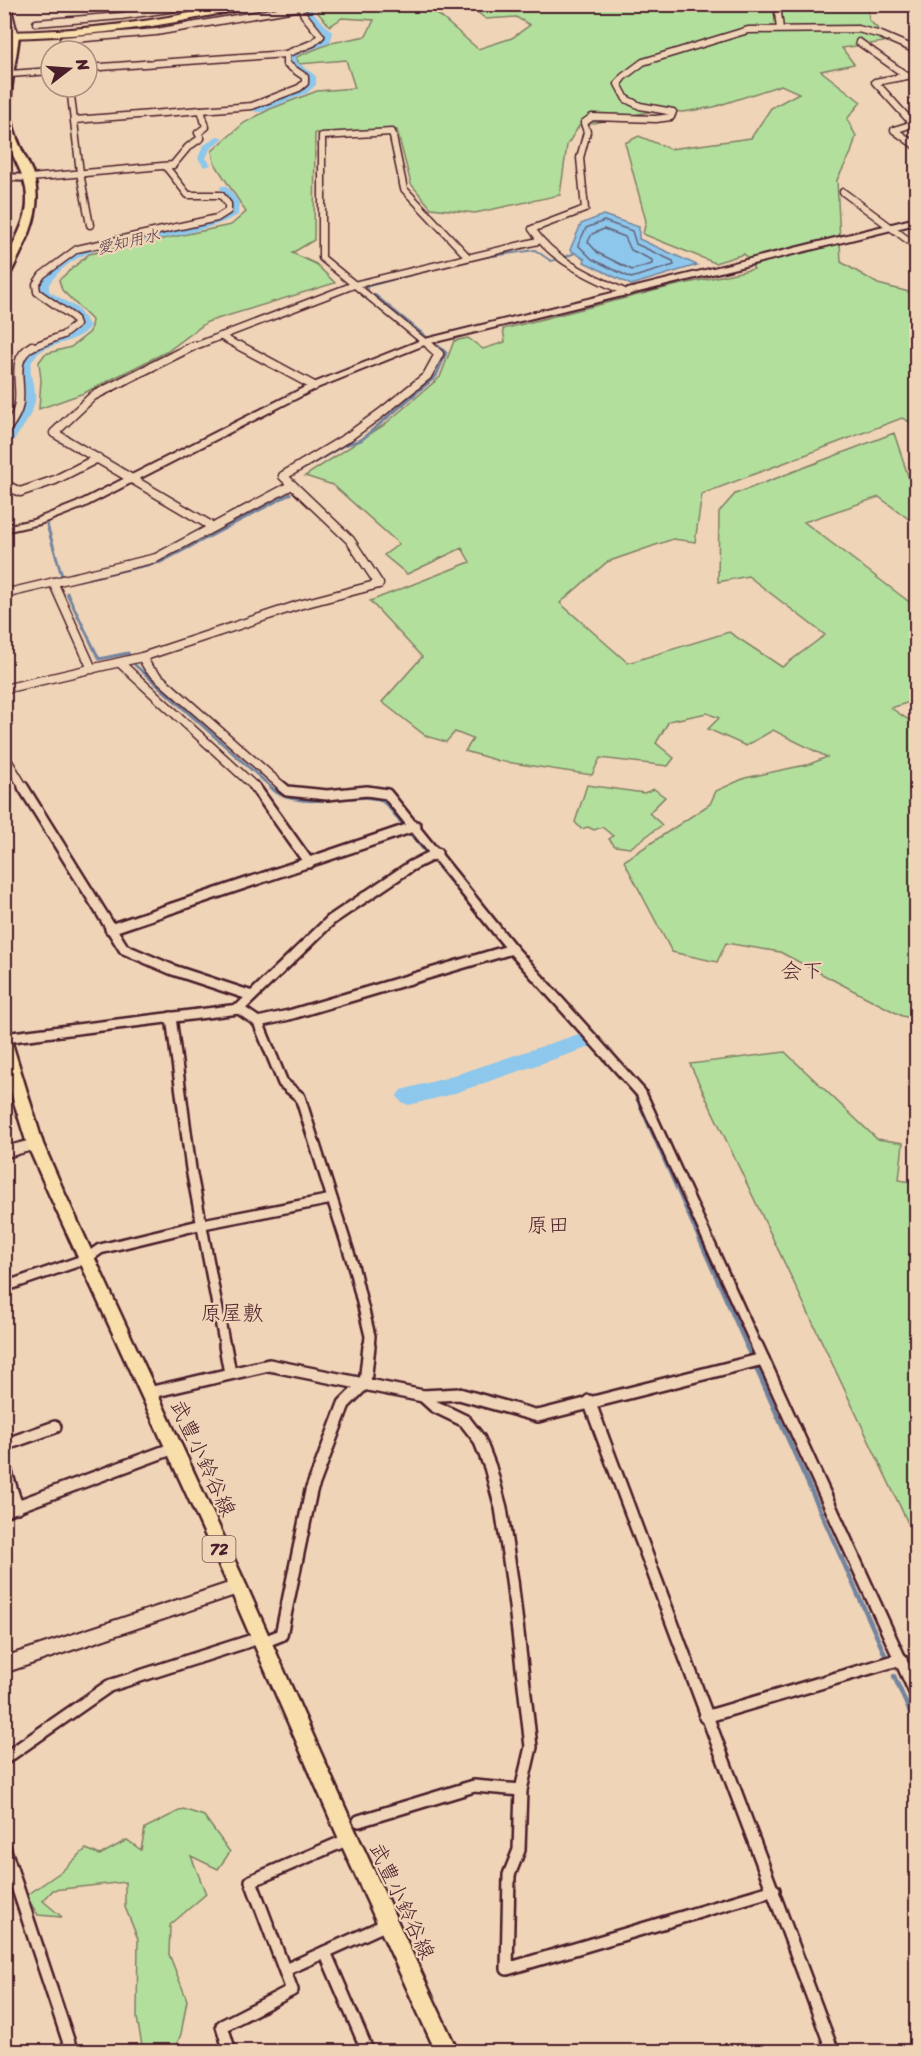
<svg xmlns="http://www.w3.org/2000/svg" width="921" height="2056" font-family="Sriracha,'Klee One',sans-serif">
<rect width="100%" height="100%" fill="#f0d4b7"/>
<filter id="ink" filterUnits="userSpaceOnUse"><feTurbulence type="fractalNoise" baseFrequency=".0167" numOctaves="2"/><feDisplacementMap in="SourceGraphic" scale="12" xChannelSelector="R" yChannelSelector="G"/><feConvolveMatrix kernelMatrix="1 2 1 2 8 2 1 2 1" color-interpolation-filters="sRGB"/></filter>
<g filter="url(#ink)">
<!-- green -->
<g fill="#b3df9d" stroke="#7e7f64" stroke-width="1.5">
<polygon points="321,5 423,5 440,16 478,49 512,38 530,25 516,17 486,19 468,5 868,5 869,20 877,28 884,42 842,48 854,64 821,71 861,102 847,119 856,136 851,153 837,180 841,262 878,284 909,292 916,299 916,425 902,418 702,494 695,542 673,539 607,562 560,603 628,663 729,632 782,667 825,635 748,576 718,582 719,512 735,494 894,433 916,500 916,520 910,520 879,497 804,522 916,607 916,700 891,708 916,725 916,1019 902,1016 780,952 726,943 717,962 672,952 624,861 710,804 716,791 745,778 810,764 827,757 773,730 746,746 708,729 719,718 707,713 669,721 656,743 674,758 668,766 600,758 592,775 499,761 465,751 473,739 455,732 446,742 426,736 382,702 422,657 370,601 470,562 462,548 407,574 384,555 399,544 333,485 305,476 384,425 440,377 454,341 468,338 483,349 505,342 503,329 669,287 754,269 744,254 715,263 643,234 646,221 625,143 639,136 670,149 751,138 771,108 799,93 781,85 714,107 683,112 658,110 579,126 567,145 560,195 475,213 431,208 411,184 397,130 315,133 314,240 292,253 316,264 335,283 207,322 168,351 84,393 39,409 41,380 39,362 45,354 71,347 90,332 92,320 62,290 59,280 89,254 231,225 246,212 214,162 212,151 244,123 270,109 317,91 355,88 346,60 299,64 296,57 331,43 366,36 374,20 342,18 330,26 318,13 318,6"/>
<polygon points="587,785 644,793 654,789 665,797 649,813 662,825 630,848 615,846 609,839 613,836 602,827 594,830 588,827 581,829 575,822"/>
<polygon points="785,1052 877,1139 903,1143 899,1180 916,1183 916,1540 690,1064"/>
<polygon points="183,1809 204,1816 230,1852 218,1869 191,1856 206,1894 170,1925 169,1954 187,2000 181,2034 174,2051 143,2051 137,2018 138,1939 125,1907 125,1882 53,1890 43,1901 62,1917 38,1915 26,1896 62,1871 86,1849 100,1855 127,1840 141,1850 145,1828"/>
</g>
<!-- water -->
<polygon fill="#8dc7ec" stroke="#72849f" stroke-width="1.5" points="603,215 639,227 639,239 697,265 631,285 584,262 585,259 570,250 581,224"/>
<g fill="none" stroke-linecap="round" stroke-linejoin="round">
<!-- shore -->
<g stroke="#656278" stroke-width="1.5">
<polygon points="604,221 632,231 636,244 673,261 674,265 631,278 592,259 578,245 586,228"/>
<polygon points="604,229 625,237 631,250 652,260 652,264 632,270 598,253 588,242 592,234"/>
</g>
<!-- stream-far3 -->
<g stroke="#72849f" stroke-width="2">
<polyline points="565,257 575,253"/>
<polyline points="478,258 535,250 551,261 558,259"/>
<polyline points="367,288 365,287 453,264"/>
<polyline points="374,294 427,337"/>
<polyline points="435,344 440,348"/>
</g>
<!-- stream-far2 -->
<g stroke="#72849f" stroke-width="3">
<polyline points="303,469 344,445 361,440 436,376 446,353 438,346"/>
<polyline points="47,525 62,576"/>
<polyline points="80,580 161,562 290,494"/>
<polyline points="67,593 99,659 128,653 129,655"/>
<polyline points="135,665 272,788"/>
</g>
<!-- stream-far1 -->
<g stroke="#72849f" stroke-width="4">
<path d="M270,787C303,816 362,786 384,802C390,807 396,816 402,823"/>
<polyline points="411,834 425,851"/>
<polyline points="435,862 480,917"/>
<polyline points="633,1089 747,1347"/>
</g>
<!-- stream -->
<g stroke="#72849f" stroke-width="4.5">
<polyline points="746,1346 750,1354"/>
<polyline points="756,1368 886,1657"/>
<polyline points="894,1676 916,1726"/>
</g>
<!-- canal -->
<g fill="#8dc7ec" fill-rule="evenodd">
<polygon points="310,4 317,4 312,11 333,33 330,43 301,53 296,57 297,62 316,76 316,85 307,93 261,112 255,112 255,108 301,89 308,84 309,79 290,65 288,57 295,49 323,40 325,33 304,11"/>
<polygon points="217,136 224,138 210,149 206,158 211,165 204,167 198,158 203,146"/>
<path d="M221,186H227L239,203L238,215C205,233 162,238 125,245C114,247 100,248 89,253C73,259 59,270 49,284V291L77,308L90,326C74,347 46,341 34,358C25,371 37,387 35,400C33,417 17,435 8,449L4,450C4,430 24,419 25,399C27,381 14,365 31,351C45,338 67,341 80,326L71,312L42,294L39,284C83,224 170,245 231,212V203L220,188Z"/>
</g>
<!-- river -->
<polygon fill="#8dc7ec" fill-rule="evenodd" points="588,1031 596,1033 599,1039 596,1045 449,1095 409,1105 401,1102 397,1096 401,1090 446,1078"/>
<defs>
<g id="street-far3">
<polyline points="777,4 780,29"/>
<polyline points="36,23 121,16 204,4"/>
<polyline points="859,42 907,76 875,82 913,124 894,130 916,146"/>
<polyline points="65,51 63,40 156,32 301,7 304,4"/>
<polyline points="87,68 286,54 313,43 321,36 304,15 301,7"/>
<polyline points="10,74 51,71"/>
<polyline points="70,87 80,173 90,225"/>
<polyline points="75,120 252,106 299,88 305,83 305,77 286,64 286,54"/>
<polyline points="30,178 173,165 188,147 201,138 198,133 206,127 201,110"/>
<polyline points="843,192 916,246"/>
<path d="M627,293C592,277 554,262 532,229L585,209L580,158L587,132L584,123L592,117L656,119L671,117L673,112L640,106L626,99L618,84L623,77L643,62L748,30L858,29L881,35L916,50"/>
<polyline points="220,336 242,348"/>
<polyline points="30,348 63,335 76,325 74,318 37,292 36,284 42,275 77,249 217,218 228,211 228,204 221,195 188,195 166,167"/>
<polyline points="190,348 354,285 538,241"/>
<polyline points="432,348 322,258 322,136 392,132 404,189 467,256"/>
</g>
<g id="street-far2">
<polyline points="193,346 93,396 54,433 213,527"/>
<polyline points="240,346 314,386"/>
<path d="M4,433C9,425 16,417 18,408C24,385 8,361 32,346"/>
<polyline points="4,484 20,492 55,480 98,458"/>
<polyline points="53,582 92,669"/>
<polyline points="4,594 156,558 292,485"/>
<polyline points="142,657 149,669 284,788"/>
<polyline points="120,663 256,788"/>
<polyline points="4,689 142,657 299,605 379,584 350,540 283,476 348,437 381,413 427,376 439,354 430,346"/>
<polyline points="4,755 24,788"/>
</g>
<g id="street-far1">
<polyline points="23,787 124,949 173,970 252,996"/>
<polyline points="255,787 309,863"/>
<polyline points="282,787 287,791 327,795 367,791 387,794 512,949 641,1093 757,1347"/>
<polyline points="110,929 416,826"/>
<polyline points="239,1009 258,1022 283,1083 300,1097 353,1265 370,1336 369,1347"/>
<polyline points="171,1017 191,1169 225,1347"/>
<polyline points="258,1022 289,1015 512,949"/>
<polyline points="4,1038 239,1009 331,920 411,866 437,853"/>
<polyline points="4,1287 86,1259 100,1249 203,1224 332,1199"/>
</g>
<g id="street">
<polyline points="225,1346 230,1373"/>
<polyline points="757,1346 916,1694"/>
<polyline points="148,1393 269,1365 423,1396 459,1394 538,1416 763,1359"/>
<polyline points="423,1396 434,1406 465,1421 479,1439 490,1467 501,1508 512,1580 531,1747 521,1790 519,1850 509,1875 507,1969 774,1890"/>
<polyline points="589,1401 833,2052"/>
<polyline points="4,1445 55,1427"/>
<polyline points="4,1466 17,1507"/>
<polyline points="4,1511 174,1448"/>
<polyline points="261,1643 281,1635 311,1491 344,1404 365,1383 369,1346"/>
<polyline points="705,1717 901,1659"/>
<polyline points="4,1759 109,1686 259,1638"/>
<polyline points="359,1821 474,1786 521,1790"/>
<polyline points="4,1847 72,2052"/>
<polyline points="325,1952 368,2052"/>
<polyline points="285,1970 387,1924"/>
<polyline points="230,2052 222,2026 292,1990 251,1881 349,1839"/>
</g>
<g id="secondary">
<polygon points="4,4 10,4 18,37 11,35"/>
<polygon points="4,174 30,175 34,178 30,181 4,180"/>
<polygon points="916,218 916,224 427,344 317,388 84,507 40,524 4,532 4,526 33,520 76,503 311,384 421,340"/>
<polygon points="35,1139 40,1140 42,1144 40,1148 4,1158 4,1147"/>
<polygon points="238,1580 244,1582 246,1587 244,1592 4,1673 4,1657"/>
</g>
<g id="primary">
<path d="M15,32L19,35C16,64 7,93 12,121C15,140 25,155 32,172C46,209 25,244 9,276L4,279C4,251 27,229 27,201C28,174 9,156 5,131C0,100 7,66 11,35Z"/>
<polygon points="4,1038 12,1043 43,1144 65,1194 247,1587 356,1832 458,2052 436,2052 342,1846 229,1587 49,1194 27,1144 4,1070"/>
</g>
<path id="highway" d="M232,4H252C240,12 221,13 207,16C140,30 73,37 4,38V32C81,31 157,22 232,4Z"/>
</defs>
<!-- street-far3 casing -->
<use href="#street-far3" stroke="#4a1f2b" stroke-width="9"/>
<!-- street-far2 casing -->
<use href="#street-far2" stroke="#4a1f2b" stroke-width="11"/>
<!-- street-far1 casing -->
<use href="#street-far1" stroke="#4a1f2b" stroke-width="14"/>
<!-- street casing -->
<use href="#street" stroke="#4a1f2b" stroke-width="16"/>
<!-- secondary casing -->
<use href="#secondary" stroke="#4a1f2b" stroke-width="4"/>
<!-- primary casing -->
<use href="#primary" stroke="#4a1f2b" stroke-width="5"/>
<!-- highway casing -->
<use href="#highway" stroke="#4a1f2b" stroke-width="4"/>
<!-- street-far3 -->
<use href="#street-far3" stroke="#f0d4b7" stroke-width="6"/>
<!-- street-far2 -->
<use href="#street-far2" stroke="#f0d4b7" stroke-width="8"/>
<!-- street-far1 -->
<use href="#street-far1" stroke="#f0d4b7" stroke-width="9"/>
<!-- street -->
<use href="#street" stroke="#f0d4b7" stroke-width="11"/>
<!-- secondary -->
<use href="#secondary" fill="#f0d4b7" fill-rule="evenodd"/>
<!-- primary -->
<use href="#primary" fill="#f8deab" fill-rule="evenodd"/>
<!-- highway -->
<use href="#highway" fill="#f8deab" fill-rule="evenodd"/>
</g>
</g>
<g text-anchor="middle" stroke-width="4.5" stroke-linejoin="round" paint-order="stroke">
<!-- far-water labels -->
<g font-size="16" font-style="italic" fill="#543848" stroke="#f0d4b7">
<text transform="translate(128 241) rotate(-13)" y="6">愛知用水</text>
</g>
<!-- shield labels -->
<rect fill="#f0d4b7" stroke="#7c5555" stroke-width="1.5" x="202.5" y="1536" width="33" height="26" rx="4.5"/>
<g font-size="16" font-weight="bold" fill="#4a1f2b">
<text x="219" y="1555">72</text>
</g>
<!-- quarter labels -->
<g font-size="21" fill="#4a1f2b" stroke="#f0d4b7">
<text x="802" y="978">会下</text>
<text x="548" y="1232">原田</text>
<text x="232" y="1320">原屋敷</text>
</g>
<!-- near-street labels -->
<g font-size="21" fill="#4a1f2b" stroke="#f0d4b7">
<text transform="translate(203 1458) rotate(65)" y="7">武豊小鈴谷線</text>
<text transform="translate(402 1901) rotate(65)" y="7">武豊小鈴谷線</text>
</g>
</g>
<!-- margin -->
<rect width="921" height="2056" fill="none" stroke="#f0d4b7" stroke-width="24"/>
<rect x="12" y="12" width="897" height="2032" fill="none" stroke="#4a1f2b" stroke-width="2" filter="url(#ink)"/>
<!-- north arrow -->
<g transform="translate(69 69) rotate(73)"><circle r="28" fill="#f0d4b7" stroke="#ae8c7f" stroke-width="1.5"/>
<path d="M0-4.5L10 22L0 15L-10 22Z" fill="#4a1f2b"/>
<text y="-9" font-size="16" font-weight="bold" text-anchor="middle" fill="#4a1f2b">N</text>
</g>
</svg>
